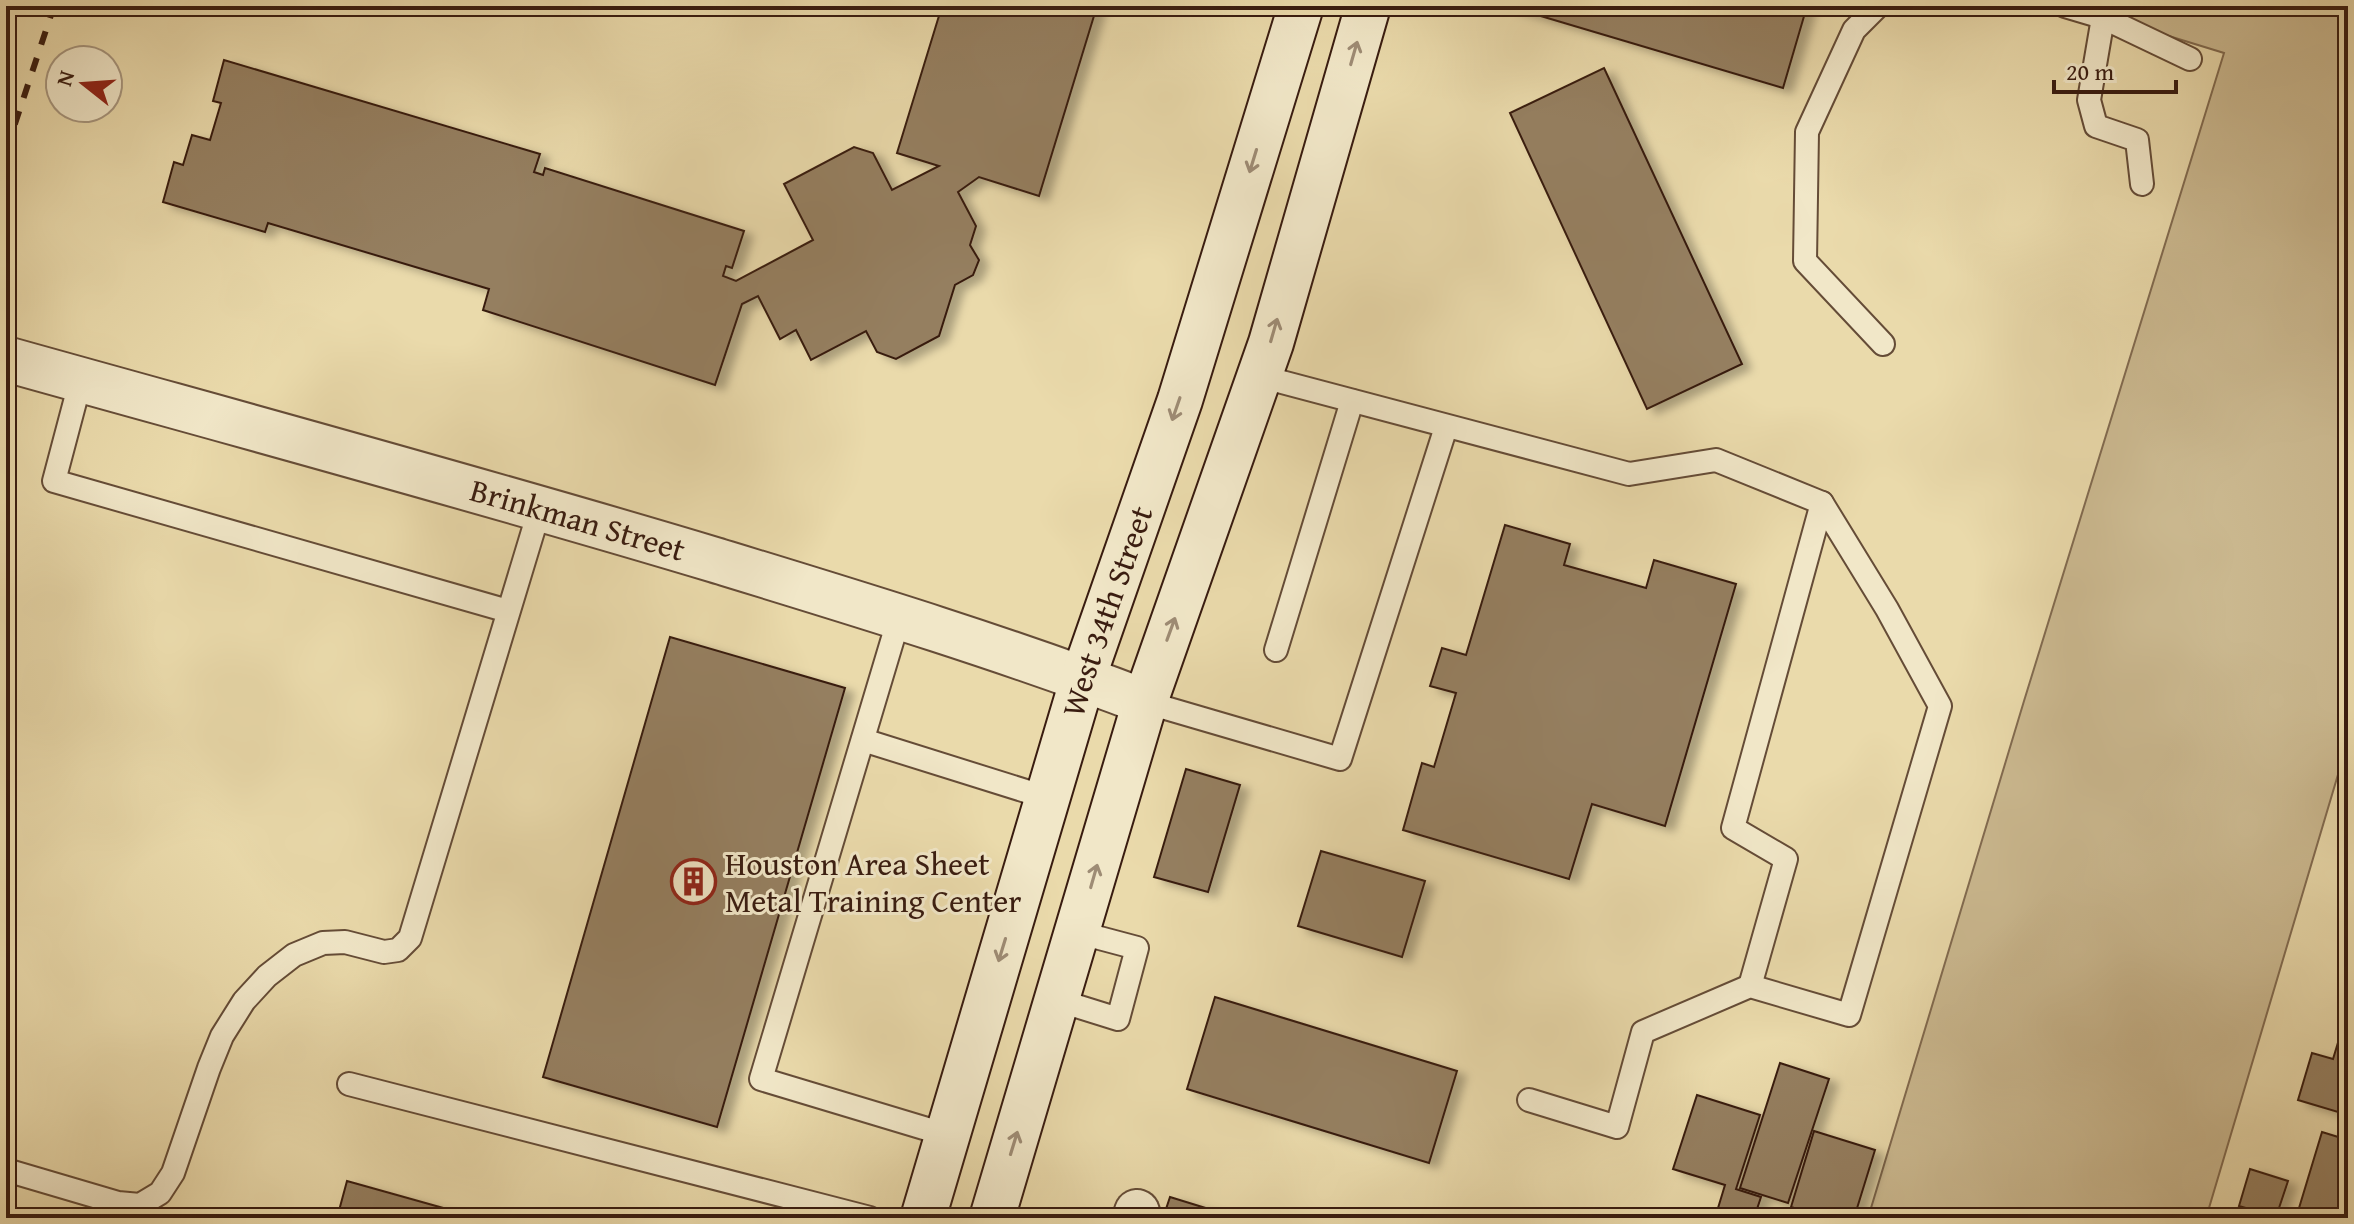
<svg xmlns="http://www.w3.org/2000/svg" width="2354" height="1224" font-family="'Gentium Book Plus',serif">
<defs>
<filter id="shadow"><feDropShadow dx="9" dy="5" stdDeviation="4" flood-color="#0004"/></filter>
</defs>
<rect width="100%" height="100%" fill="#eadaab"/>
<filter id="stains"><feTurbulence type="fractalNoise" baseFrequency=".0025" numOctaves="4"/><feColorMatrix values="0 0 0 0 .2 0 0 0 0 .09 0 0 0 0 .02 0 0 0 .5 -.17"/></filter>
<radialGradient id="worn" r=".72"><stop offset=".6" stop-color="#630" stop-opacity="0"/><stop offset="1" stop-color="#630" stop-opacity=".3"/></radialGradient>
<!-- green -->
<polygon fill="#ccba91" stroke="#826b50" stroke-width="2" points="2071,6 2348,6 2348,741 2206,1218 1868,1218 2024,701 2224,53"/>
<!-- building -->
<g fill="#957f61" stroke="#391c10" stroke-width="2" filter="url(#shadow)">
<polygon points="942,6 1097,6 1039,196 979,177 958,192 976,226 970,245 979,260 973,275 955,285 939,336 896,359 877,352 866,331 811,360 796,330 780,339 758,296 742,304 715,385 483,310 489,289 268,223 265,232 163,202 174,162 183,165 192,135 210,140 221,103 213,101 224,60 540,154 534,172 543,175 545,168 744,231 732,268 726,266 723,276 736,281 813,240 784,184 854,147 873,153 892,190 939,166 897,153"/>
<polygon points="1507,6 1807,6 1783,88"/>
<polygon points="1604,68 1742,364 1647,409 1510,113"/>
<polygon points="1505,525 1570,544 1564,565 1646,588 1654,560 1736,584 1665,826 1592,804 1569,879 1403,830 1422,763 1434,767 1456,693 1430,686 1442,648 1466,655"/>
<polygon points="670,637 845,688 717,1127 543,1077"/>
<polygon points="1186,769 1240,785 1208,892 1154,877"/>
<polygon points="1321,851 1425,881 1402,957 1298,926"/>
<polygon points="1215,997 1457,1071 1429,1163 1187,1089"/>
<polygon points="2347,1013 2348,1013 2348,1115 2298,1100 2312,1053 2333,1059"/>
<polygon points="1780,1063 1829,1079 1788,1203 1740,1188"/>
<polygon points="1697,1095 1760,1115 1736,1189 1761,1197 1754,1218 1715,1218 1725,1185 1673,1169"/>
<polygon points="1814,1131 1875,1150 1854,1218 1825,1218 1791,1207"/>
<polygon points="2322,1132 2348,1140 2348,1218 2296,1218"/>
<polygon points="2250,1169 2288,1181 2276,1217 2239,1206"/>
<polygon points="347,1181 479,1218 337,1218"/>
<polygon points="1170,1197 1238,1218 1163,1218"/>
</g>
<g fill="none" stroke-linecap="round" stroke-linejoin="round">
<defs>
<g id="lane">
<polyline points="1878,6 1854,30 1807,132 1805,261 1883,344"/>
<polyline points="2065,6 2102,17 2190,59"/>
<polyline points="2105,6 2089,100 2096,126 2137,140 2142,184"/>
<polyline points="1259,376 1629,474 1716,460 1822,503 1733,828 1786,859 1750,986"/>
<polyline points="81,379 54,481 508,611"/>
<polyline points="899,618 761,1079 947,1135"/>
<polyline points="1276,650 1352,401"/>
<polyline points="1145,702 1340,759 1446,427"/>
<polyline points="863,740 1048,798"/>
<polyline points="1057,1000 1118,1019 1137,948 1077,932"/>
<polyline points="349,1084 870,1218"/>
<polyline points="1529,1100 1617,1127 1643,1032 1750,986 1849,1015 1940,706 1887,609 1822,503"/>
<polyline points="6,1170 118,1203 140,1205 160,1193 173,1173 209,1068 222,1036 244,1001 267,976 294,955 323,943 345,942 384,952 398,950 410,938 540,508"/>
</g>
<g id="street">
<path id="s1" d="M6,359C242,425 479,489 715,560C859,604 1004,648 1145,702"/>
<polyline points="1135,1218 1137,1212"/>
</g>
<g id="secondary">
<path id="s2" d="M923,1218L1083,678L1180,400L1301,6"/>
<polyline points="992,1218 1145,702 1271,343 1368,6"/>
</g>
</defs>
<!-- lane casing -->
<use href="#lane" stroke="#654c37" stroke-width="26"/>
<!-- street casing -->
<use href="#street" stroke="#654c37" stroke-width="48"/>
<!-- secondary casing -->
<use href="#secondary" stroke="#391c10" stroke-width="48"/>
<!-- lane -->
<use href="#lane" stroke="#f1e7c8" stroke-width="22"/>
<!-- street -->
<use href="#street" stroke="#f1e7c8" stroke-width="44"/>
<!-- secondary -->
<use href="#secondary" stroke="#f1e7c8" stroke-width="44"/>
<!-- rail -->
<polyline stroke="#391c10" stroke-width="6" stroke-dasharray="14 14" stroke-linecap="butt" points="6,151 54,6"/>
</g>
<!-- one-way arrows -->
<defs><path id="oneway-shaft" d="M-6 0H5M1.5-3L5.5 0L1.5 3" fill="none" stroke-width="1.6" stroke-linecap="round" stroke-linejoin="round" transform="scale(2)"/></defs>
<g stroke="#9e8c75">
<use href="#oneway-shaft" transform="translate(1354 53) rotate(-74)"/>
<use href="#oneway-shaft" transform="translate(1253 161) rotate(107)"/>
<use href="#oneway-shaft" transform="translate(1274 330) rotate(-74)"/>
<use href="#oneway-shaft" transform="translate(1176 409) rotate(109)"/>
<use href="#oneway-shaft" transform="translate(1171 629) rotate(-70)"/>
<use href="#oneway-shaft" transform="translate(1094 876) rotate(-74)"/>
<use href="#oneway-shaft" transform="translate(1002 950) rotate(107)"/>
<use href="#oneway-shaft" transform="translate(1014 1143) rotate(-73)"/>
</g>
<!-- icons -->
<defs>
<symbol id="building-ring" viewBox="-11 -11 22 22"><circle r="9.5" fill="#f1e7c8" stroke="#8f2418" stroke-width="1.5"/><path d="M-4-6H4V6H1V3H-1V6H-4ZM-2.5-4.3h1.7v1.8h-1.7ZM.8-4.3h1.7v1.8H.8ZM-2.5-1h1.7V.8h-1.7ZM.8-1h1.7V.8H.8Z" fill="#8f2418"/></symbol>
</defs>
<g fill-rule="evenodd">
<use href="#building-ring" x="668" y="856" width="51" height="51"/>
</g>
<g text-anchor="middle" stroke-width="6" stroke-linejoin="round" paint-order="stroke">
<!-- street labels -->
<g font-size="32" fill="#391c10" stroke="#f1e7c8">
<text dy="11" stroke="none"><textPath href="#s1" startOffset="594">Brinkman Street</textPath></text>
<text dy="11" stroke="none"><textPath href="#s2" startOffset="634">West 34th Street</textPath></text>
</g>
<!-- poi labels -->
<g font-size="32" fill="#391c10" stroke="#f1e7c8" text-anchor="start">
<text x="725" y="875">Houston Area Sheet<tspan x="725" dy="37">Metal Training Center</tspan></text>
</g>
</g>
<!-- margin -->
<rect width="2354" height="1224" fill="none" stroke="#eadaab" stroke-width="32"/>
<rect x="8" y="8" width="2338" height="1208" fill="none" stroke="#391c10" stroke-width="4"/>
<rect x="16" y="16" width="2322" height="1192" fill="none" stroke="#391c10" stroke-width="2"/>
<!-- north arrow -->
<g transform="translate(84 84) rotate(287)"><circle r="38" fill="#f1e7c8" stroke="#a7967e" stroke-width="2"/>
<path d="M0-6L14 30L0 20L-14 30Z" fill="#8f2418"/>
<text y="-12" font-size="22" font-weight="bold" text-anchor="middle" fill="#391c10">N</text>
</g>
<!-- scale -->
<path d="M2054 80v12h122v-12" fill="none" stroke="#391c10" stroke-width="4"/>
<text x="2066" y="80" font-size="24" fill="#391c10" stroke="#f1e7c8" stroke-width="6" paint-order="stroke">20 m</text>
<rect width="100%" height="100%" filter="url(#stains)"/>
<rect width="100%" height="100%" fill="url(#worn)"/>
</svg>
